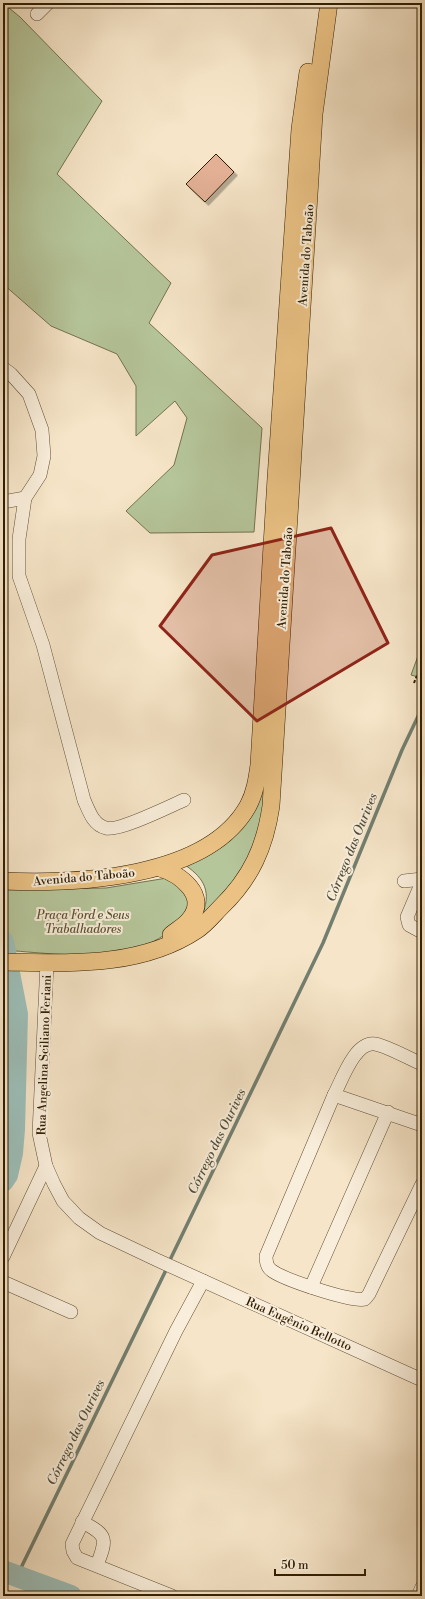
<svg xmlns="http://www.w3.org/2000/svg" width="425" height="1599" font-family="'Libre Bodoni',serif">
<defs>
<filter id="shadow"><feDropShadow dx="3.5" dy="3.5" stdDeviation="0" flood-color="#0004"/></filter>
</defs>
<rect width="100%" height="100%" fill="#f6e5c8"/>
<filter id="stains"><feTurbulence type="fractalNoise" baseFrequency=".005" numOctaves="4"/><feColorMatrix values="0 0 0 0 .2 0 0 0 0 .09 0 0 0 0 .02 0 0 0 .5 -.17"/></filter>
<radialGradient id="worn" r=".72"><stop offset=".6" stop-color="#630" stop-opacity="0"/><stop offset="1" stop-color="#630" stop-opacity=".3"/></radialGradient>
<!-- green -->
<g fill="#b6c69b" stroke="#74724e">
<polygon points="3,3 20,17 102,101 57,174 171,283 149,323 262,428 254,532 150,533 126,511 174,465 187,418 175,401 136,436 136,386 117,354 51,326 3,284"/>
<polygon points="422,645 422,678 411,675"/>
<path d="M267,784V798L252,857L213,909L203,913C212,889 202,876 182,863L249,814Z"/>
<path d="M167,878L175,881L190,901C165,971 61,954 3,950V890L106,888Z"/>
</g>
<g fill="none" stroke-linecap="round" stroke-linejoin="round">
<!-- stream -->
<g stroke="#727f70" stroke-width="3.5">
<polyline points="169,1262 323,943 402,750 422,708"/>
<polyline points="17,1576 167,1268"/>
</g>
<!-- river -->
<g stroke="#9dbfb9" stroke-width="22">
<polyline points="3,942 17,1014 14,1129 12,1153 7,1175 3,1181"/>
<polyline points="3,1571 71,1596"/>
</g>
</g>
<!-- building -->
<polygon fill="#e3b096" stroke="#311e02" filter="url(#shadow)" points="216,154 234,172 205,202 186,184"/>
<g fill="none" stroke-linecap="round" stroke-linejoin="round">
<defs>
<g id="minor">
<polyline points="37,14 48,3"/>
<path d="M3,368L11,374L29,394L42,430L44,456L40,475L25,498L19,539V576L43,645L84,800C89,811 93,825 106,828C118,832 170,806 184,800"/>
<polyline points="3,502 25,498"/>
<polyline points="404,881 422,879"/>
<polyline points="422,882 407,917 409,925 422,932"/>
<polyline points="47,963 39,1133 46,1166 54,1184 63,1201 79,1218 100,1233 157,1260 422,1380"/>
<path d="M334,1095C342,1080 355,1041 375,1044C387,1046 410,1059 422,1064"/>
<path d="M422,1125L334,1095L266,1256C266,1261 267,1267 271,1270C282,1279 353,1303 365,1299L369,1294L422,1184"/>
<polyline points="3,1257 46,1166"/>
<polyline points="3,1282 71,1312"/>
<polyline points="311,1287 388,1112"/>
<path d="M82,1522C108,1535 107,1539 97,1565"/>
<polyline points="172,1596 77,1558 73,1551 72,1544 176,1331 203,1281"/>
<polyline points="418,1596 422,1587"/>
</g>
<g id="major">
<path d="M160,868C180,874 209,896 190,919C186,925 177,930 171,935"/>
<path d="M3,881C77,884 207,879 248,806C255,793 257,779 259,765L276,478L300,129L308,72"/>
<path d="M3,962C68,963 140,968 197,930C206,924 214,914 221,907C251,878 265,847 271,806L314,114L329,3"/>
</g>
</defs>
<!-- minor casing -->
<use href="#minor" stroke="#625034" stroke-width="14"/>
<!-- major casing -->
<use href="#major" stroke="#311e02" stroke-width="18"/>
<!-- path -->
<polyline stroke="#311e02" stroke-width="2" stroke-dasharray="3 2" stroke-linecap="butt" points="414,683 422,663"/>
<!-- minor -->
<use href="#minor" stroke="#f9eedb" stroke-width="13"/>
<!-- major -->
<use href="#major" stroke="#ebc284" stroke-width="17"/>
</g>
<!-- marked area -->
<path fill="#8f2418" fill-opacity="0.2" stroke="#8f2418" stroke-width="3" stroke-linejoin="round" d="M331,528L388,643L257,721L160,626L212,555Z"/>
<g text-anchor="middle" stroke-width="4" stroke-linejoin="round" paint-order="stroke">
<!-- street labels -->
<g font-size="12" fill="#311e02" stroke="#f9eedb">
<text transform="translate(306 255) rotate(-86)" y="4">Avenida do Taboão</text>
<text transform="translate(285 578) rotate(-86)" y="4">Avenida do Taboão</text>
<text transform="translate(84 877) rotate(-5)" y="4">Avenida do Taboão</text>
<text transform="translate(44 1055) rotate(-88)" y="4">Rua Angelina Sciliano Feriani</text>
<text transform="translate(299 1324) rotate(24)" y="4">Rua Eugênio Bellotto</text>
</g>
<!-- park labels -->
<g font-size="12" font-style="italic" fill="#595030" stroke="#f9eedb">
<text x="83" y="919">Praça Ford e Seus<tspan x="83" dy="14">Trabalhadores</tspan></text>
</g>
<!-- water labels -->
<g font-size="13" font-style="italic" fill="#514e39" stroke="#f9eedb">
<text transform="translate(351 847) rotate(-68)" y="5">Córrego das Ourives</text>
<text transform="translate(216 1141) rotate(-64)" y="5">Córrego das Ourives</text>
<text transform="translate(75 1432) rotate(-64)" y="5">Córrego das Ourives</text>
</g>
</g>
<!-- margin -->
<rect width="425" height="1599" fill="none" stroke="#f6e5c8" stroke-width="16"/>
<rect x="4" y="4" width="417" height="1591" fill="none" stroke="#311e02" stroke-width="2"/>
<rect x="8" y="8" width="409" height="1583" fill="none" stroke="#311e02"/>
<!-- scale -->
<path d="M275 1569v6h90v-6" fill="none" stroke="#311e02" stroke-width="2"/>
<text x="281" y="1569" font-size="12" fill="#311e02" stroke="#f9eedb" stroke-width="3" paint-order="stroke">50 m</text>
<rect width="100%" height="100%" filter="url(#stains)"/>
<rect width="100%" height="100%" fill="url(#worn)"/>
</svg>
